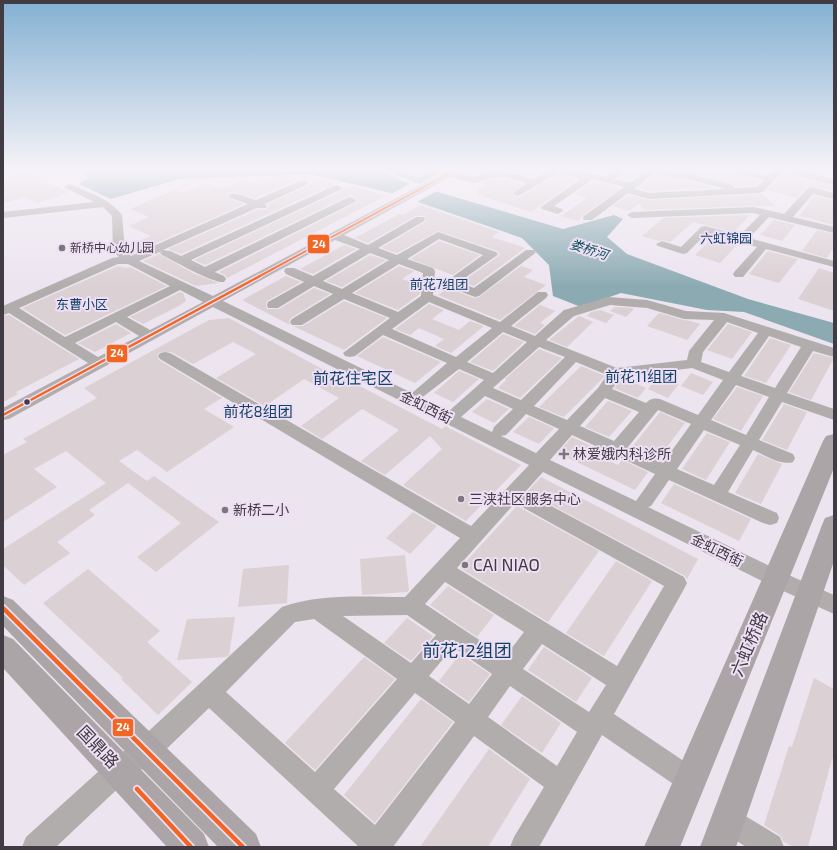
<svg xmlns="http://www.w3.org/2000/svg" width="837" height="850" font-family="'Exo 2','Noto Sans SC',sans-serif">
<rect width="100%" height="100%" fill="#ece4ef"/>
<!-- water -->
<polygon fill="#8caab2" points="35,168 374,168 407,183 563,229 614,215 623,219 607,237 627,254 748,299 834,323 834,344 744,312 707,310 621,293 581,307 553,296 549,265 522,238 395,194 310,174 179,179 111,199 79,184 88,178 84,171 67,170 50,172"/>
<!-- pier -->
<polygon fill="#ece4ef" points="413,182 439,190 415,203 389,195"/>
<!-- building -->
<g fill="#dbd0d3">
<polygon points="398,168 440,168 436,171 432,170 418,176"/>
<polygon points="504,168 550,168 534,177 502,170"/>
<polygon points="571,168 614,168 605,175 579,169"/>
<polygon points="628,168 640,168 644,171 630,181 618,178"/>
<polygon points="666,168 718,168 720,171 761,181 756,186 735,186 733,184 684,171 677,171"/>
<polygon points="26,173 69,192 38,203 24,197 3,204 3,180"/>
<polygon points="782,174 834,186 834,191 811,186 807,187 797,198 767,190"/>
<polygon points="558,175 577,180 531,212 476,194 480,192 476,190 486,185 480,183 489,179 504,179 524,184 512,193 514,196 519,197"/>
<polygon points="655,175 677,180 684,180 716,188 649,191 637,188"/>
<polygon points="278,176 294,182 256,198 238,193 230,192 228,195 230,199 244,204 150,246 139,241 151,236 129,226 149,217 130,209 175,190 184,193 207,184 222,189 244,180 258,185"/>
<polygon points="318,179 334,184 181,254 168,249 257,210 266,210 268,207 268,204 307,186"/>
<polygon points="593,181 621,188 583,215 578,221 561,216 587,198 574,194"/>
<polygon points="354,186 385,196 227,278 225,275 219,272 356,203 357,200 352,196 346,197 205,265 194,260 341,191 343,187 348,189"/>
<polygon points="762,194 775,206 754,206 644,210 639,203 629,211 613,206 628,195 649,200"/>
<polygon points="814,196 834,200 834,225 799,216 811,201 809,201"/>
<polygon points="420,205 499,232 492,237 525,248 474,286 462,282 497,257 500,254 497,251 438,231 397,253 381,248 425,222 426,218 424,216 415,216 368,243 355,238 399,214 403,215"/>
<polygon points="750,215 734,232 693,222 670,242 662,240 659,241 642,236 663,218"/>
<polygon points="774,220 795,225 782,241 760,235"/>
<polygon points="817,230 834,234 834,247 827,258 802,251"/>
<polygon points="714,236 739,243 720,263 695,255"/>
<polygon points="439,241 480,255 453,275 410,259"/>
<polygon points="344,245 356,249 313,274 300,269"/>
<polygon points="768,251 798,259 779,283 749,274"/>
<polygon points="159,254 193,273 218,283 196,286 143,261"/>
<polygon points="370,255 386,260 342,287 326,281"/>
<polygon points="118,266 126,268 130,267 167,286 65,335 22,308"/>
<polygon points="399,266 414,271 402,279 418,284 420,294 398,310 355,293"/>
<polygon points="521,266 533,270 524,277 546,285 500,320 438,295 448,288 474,298 479,297"/>
<polygon points="819,268 834,273 834,311 798,299"/>
<polygon points="286,276 301,282 267,301 266,305 267,309 279,309 314,288 330,294 291,318 289,321 290,325 242,300"/>
<polygon points="180,292 183,293 186,301 177,307 143,324 130,317"/>
<polygon points="344,301 387,318 344,350 293,326 303,326"/>
<polygon points="429,304 444,310 432,319 459,330 470,321 484,326 451,353 435,346 444,339 419,328 410,335 395,329"/>
<polygon points="540,305 555,311 540,323 545,325 535,334 514,326"/>
<polygon points="615,307 632,308 634,309 626,317 610,311"/>
<polygon points="600,310 614,315 606,323 587,316 591,312"/>
<polygon points="659,313 684,320 690,321 700,324 687,340 647,326"/>
<polygon points="9,315 79,359 16,392 18,394 3,402 3,316"/>
<polygon points="579,316 593,322 567,347 549,340"/>
<polygon points="229,318 333,375 335,373 442,429 445,426 521,465 466,521 403,485 442,449 430,436 385,475 361,461 399,430 362,409 322,439 301,426 339,398 304,379 265,406 216,378 256,354 233,342 193,364 171,352 160,352 157,355 159,360 222,398 204,409 234,427 167,472 137,450 119,461 147,481 154,476 219,522 156,572 137,557 181,523 128,483 89,510 95,515 57,542 70,553 24,585 3,565 3,549 106,483 66,451 34,469 57,487 3,522 3,455 27,442 23,439 97,398 84,388 209,320"/>
<polygon points="116,324 131,333 95,352 78,343"/>
<polygon points="728,324 752,332 732,359 707,350"/>
<polygon points="503,334 524,342 493,371 470,362"/>
<polygon points="383,337 441,362 415,383 357,356"/>
<polygon points="770,338 791,345 766,383 744,376"/>
<polygon points="539,349 562,358 520,398 498,388 506,380 505,379"/>
<polygon points="814,353 834,358 811,400 789,392"/>
<polygon points="581,366 605,376 564,417 539,407"/>
<polygon points="459,371 479,379 453,402 434,393"/>
<polygon points="691,373 713,382 703,395 681,386"/>
<polygon points="659,376 679,384 668,398 648,389"/>
<polygon points="625,379 646,388 638,398 614,388 621,380 623,381"/>
<polygon points="737,387 763,396 741,431 713,419"/>
<polygon points="487,399 509,409 494,423 472,412"/>
<polygon points="608,401 632,411 609,437 585,427"/>
<polygon points="784,404 807,412 787,450 762,440"/>
<polygon points="660,412 685,423 658,459 632,447"/>
<polygon points="529,417 554,428 539,444 513,432"/>
<polygon points="707,433 730,442 706,480 682,469"/>
<polygon points="572,437 600,450 596,455 618,465 622,460 648,472 635,490 558,453"/>
<polygon points="758,454 782,464 761,504 735,493"/>
<polygon points="541,477 698,559 687,579 685,576 527,492"/>
<polygon points="674,484 751,519 739,541 661,503"/>
<polygon points="517,506 599,551 548,622 460,568"/>
<polygon points="413,512 437,526 410,554 386,538"/>
<polygon points="405,555 409,590 407,592 362,595 360,559"/>
<polygon points="616,561 652,581 604,656 566,633"/>
<polygon points="289,565 287,603 238,607 243,569"/>
<polygon points="88,569 160,631 147,642 192,682 158,715 121,679 123,678 43,603"/>
<polygon points="448,586 494,615 477,637 430,605"/>
<polygon points="235,617 229,655 226,657 177,660 187,619"/>
<polygon points="407,618 433,636 411,661 384,643"/>
<polygon points="544,647 592,678 576,702 528,670"/>
<polygon points="460,654 490,674 469,702 439,681"/>
<polygon points="364,657 395,679 315,770 285,743"/>
<polygon points="814,678 834,689 834,760 832,759 808,847 793,847 783,841 781,836 764,825 789,746 792,747"/>
<polygon points="522,696 561,723 542,753 501,725"/>
<polygon points="421,699 453,722 375,823 344,795"/>
<polygon points="489,749 530,779 488,847 420,847"/>
</g>
<g fill="none" stroke-linecap="round" stroke-linejoin="round">
<!-- minor -->
<g fill="#b1adad" fill-rule="evenodd">
<polygon points="379,168 393,168 418,178 433,171 438,174 419,184"/>
<path d="M453,168H464L458,173L474,177L487,172L504,171L534,179C540,176 548,170 554,168C563,166 571,172 579,170L605,177L617,168H627L615,179L630,183L646,171L642,168H660L677,173L684,172L733,185L734,188L757,187L764,180L720,170L719,168H736L768,176L774,170L771,168H788L834,179V185L782,172L763,192L760,193L649,199L628,193L592,220H584L583,218L584,216L624,187L593,179L554,206L562,209L563,211L558,214L542,209L541,207L581,179L558,173L518,196L515,195L513,193L527,183L504,177L489,178L475,183L450,177L344,235L368,245L416,217H424L425,219L424,221L378,248L397,255L438,232L496,252L498,254L496,256L459,282L474,288L526,250H534L536,252L534,254L479,296L475,297L446,286L444,283L483,255L439,239L407,259L433,268L435,271L433,295L500,322L538,292H546L548,295L546,298L511,326L535,336L564,310L609,297L647,300L686,311L724,313L834,348V357L813,351L787,393L834,409V420L782,402L759,440L793,454L795,458L793,462C780,466 765,455 753,450L728,492L777,513L779,518L777,523L770,525L763,523L669,480L651,506L648,507L784,573L834,595V614L770,585L543,472L525,492L684,577L687,583L684,589L614,714L700,772L704,781L700,790L691,794L682,790L602,735L539,847H510L514,837L544,787L474,736L393,847H359L209,708L155,760L128,779L56,847H22L26,837L110,761L137,742L282,607C320,593 365,597 405,597L460,538L160,359L158,356L160,353L165,352L170,353L471,526L529,465L213,307L9,419L3,420V408L88,363L9,313L3,315V306L112,258L119,257L113,251L112,216L103,207L3,218V212L94,202L64,187L69,184L72,185C90,193 110,199 122,215L125,250L131,256L248,204L230,198L229,196L230,194H238L256,200L300,181H306L308,183L306,185L265,204L267,206L266,208H257L163,250L170,251L181,256L334,186L337,185L342,188L340,190L191,260L205,267L347,198L351,197L356,200L355,202L215,272L224,276L226,279L224,282C214,284 174,261 162,255L160,253L162,251L139,261L213,296ZM655,173L677,179L684,178L726,189L649,193L634,189ZM335,240L360,249L313,276L294,268H286L284,271L286,274L304,282L268,302L267,305L268,308H278L314,286L333,294L292,319L290,322L292,325H302L344,299L390,318L343,353L345,356L350,357L355,356L383,335L447,363L412,393L223,301ZM370,253L389,260L342,289L323,281ZM118,264H128L170,286L65,337L19,308ZM399,264L423,273L421,296L398,312L352,293ZM180,290L203,302L150,330L127,317ZM429,302L492,328L456,357L392,329ZM610,305L647,308L684,319L714,320L689,351L687,360L617,368L546,340L574,316ZM116,322L139,336L98,357L75,343ZM727,322L758,333L729,372L701,362L703,352ZM503,332L527,342L493,373L467,362ZM769,336L801,347L775,388L741,376ZM539,347L565,357L521,400L493,388ZM576,362L607,375L598,388L567,420L534,406ZM692,368L723,380L698,415L660,399C654,398 651,398 646,403L612,389L621,377ZM459,369L484,380L449,411L421,397L424,396ZM736,385L769,397L746,435L711,420ZM485,396L513,409L494,427L492,432L461,417ZM605,398L639,412L614,441L580,426ZM658,410L691,424L663,463L628,447ZM526,414L559,429L536,453L501,436L506,435ZM704,430L740,445L714,485L677,469ZM572,435L655,474L636,501L550,460ZM515,503L664,586L617,666L457,568ZM445,582L524,632L505,657L425,604ZM407,615L436,635L411,663L343,616ZM314,619L397,679L315,772L226,692L295,622ZM542,644L606,685L589,712L523,669ZM453,647L492,674L469,704L429,676ZM510,686L577,732L557,766L488,717ZM415,693L455,722L375,825L334,789Z"/>
<polygon points="811,187 834,193 834,199 813,194 793,217 834,227 834,233 769,217 749,238 834,261 834,267 766,249 743,277 735,277 733,274 735,271 757,247 707,233 687,253 683,254 658,246 656,244 662,241 681,247 701,227 705,226 740,235 760,215 754,213 632,218 627,215 632,212 754,207 784,214 808,188"/>
<polygon points="728,807 737,811 780,837 784,847 746,847 719,829 715,820 719,811"/>
</g>
<!-- major -->
<g fill="#aba5a7" fill-rule="evenodd">
<polygon points="834,434 834,468 680,847 644,847 823,441 826,436"/>
<polygon points="834,515 834,561 736,847 700,847 822,525 825,518"/>
<polygon points="3,596 13,600 256,834 261,847 218,847 3,626"/>
<polygon points="3,635 13,639 204,834 209,847 167,847 3,668"/>
</g>
<defs>
<polyline id="bus-1-far2" points="258,277 459,168"/>
<polyline id="bus-1-far1" points="3,415 260,276"/>
<g id="bus-1">
<polyline points="3,608 243,847"/>
<polyline points="137,789 191,847"/>
</g>
</defs>
<!-- bus-1-far2 casing -->
<use href="#bus-1-far2" stroke="#eedff4" stroke-width="4"/>
<!-- bus-1-far1 casing -->
<use href="#bus-1-far1" stroke="#eedff4" stroke-width="5"/>
<!-- bus-1 casing -->
<use href="#bus-1" stroke="#eedff4" stroke-width="8"/>
<!-- bus-1-far2 -->
<use href="#bus-1-far2" stroke="#f26522" stroke-width="2"/>
<!-- bus-1-far1 -->
<use href="#bus-1-far1" stroke="#f26522" stroke-width="2.5"/>
<!-- bus-1 -->
<use href="#bus-1" stroke="#f26522" stroke-width="4.5"/>
</g>
<!-- sky -->
<linearGradient id="sky" x2="0" y2="1"><stop stop-color="#83b0d2"/><stop offset="0.59" stop-color="#f6f3f8"/><stop offset="1" stop-color="#f6f3f8" stop-opacity="0"/></linearGradient>
<rect width="837" height="287" fill="url(#sky)"/>
<!-- markers -->
<g fill="#7d767f" stroke="#eedff4" stroke-width="1.5">
<circle cx="62" cy="248" r="4"/>
<path d="M562 448h4v4h4v4h-4v4h-4v-4h-4v-4h4z"/>
<circle cx="461" cy="499" r="4"/>
<circle cx="225" cy="510" r="4"/>
<circle cx="465" cy="565" r="4"/>
</g>
<circle fill="#413b43" stroke="#eedff4" stroke-width="1.5" cx="27" cy="402" r="3.5"/>
<g text-anchor="middle" stroke-width="4" stroke-linejoin="round" paint-order="stroke">
<!-- far-poi labels -->
<g font-size="12" fill="#413b43" stroke="#eedff4" text-anchor="start">
<text x="70" y="252">新桥中心幼儿园</text>
</g>
<!-- far-neighbourhood labels -->
<g font-size="13" fill="#124367" stroke="#eedff4">
<text x="726" y="243">六虹锦园</text>
<text x="439" y="289">前花7组团</text>
<text x="82" y="309">东曹小区</text>
</g>
<!-- far-water labels -->
<g font-size="13" font-style="italic" fill="#0b5059" stroke="#eedff4">
<text transform="translate(589 249) rotate(18)" y="5">娄桥河</text>
</g>
<!-- street labels -->
<g font-size="14" fill="#413b43" stroke="#eedff4">
<text transform="translate(426 407) rotate(26)" y="5">金虹西街</text>
<text transform="translate(717 550) rotate(26)" y="5">金虹西街</text>
</g>
<!-- poi labels -->
<g font-size="14" fill="#413b43" stroke="#eedff4" text-anchor="start">
<text x="573" y="459">林爱娥内科诊所</text>
<text x="469" y="504">三浃社区服务中心</text>
<text x="233" y="515">新桥二小</text>
</g>
<!-- neighbourhood labels -->
<g font-size="15" fill="#124367" stroke="#eedff4">
<text x="641" y="382">前花11组团</text>
<text x="258" y="417">前花8组团</text>
</g>
<!-- quarter labels -->
<g font-size="16" fill="#124367" stroke="#eedff4">
<text x="353" y="384">前花住宅区</text>
</g>
<!-- near-poi labels -->
<g font-size="17" fill="#413b43" stroke="#eedff4" text-anchor="start">
<text x="473" y="571">CAI NIAO</text>
</g>
<!-- near-street labels -->
<g font-size="17" fill="#413b43" stroke="#eedff4">
<text transform="translate(749 644) rotate(-67)" y="6">六虹桥路</text>
<text transform="translate(98 747) rotate(46)" y="6">国鼎路</text>
</g>
<!-- near-neighbourhood labels -->
<g font-size="18" fill="#124367" stroke="#eedff4">
<text x="467" y="657">前花12组团</text>
</g>
</g>
<g stroke="#eedff4" stroke-width="1.5">
<rect x="307" y="234" width="23" height="20" rx="4" fill="#f26522"/>
<rect x="106" y="344" width="22" height="19" rx="4" fill="#f26522"/>
<rect x="112" y="718" width="22" height="19" rx="4" fill="#f26522"/>
</g>
<g font-size="11" text-anchor="middle" font-weight="bold" fill="#fff">
<text x="319" y="248">24</text>
<text x="117" y="357">24</text>
<text x="123" y="731">24</text>
</g>
<!-- border -->
<rect width="837" height="850" fill="none" stroke="#413b43" stroke-width="8"/>
</svg>
